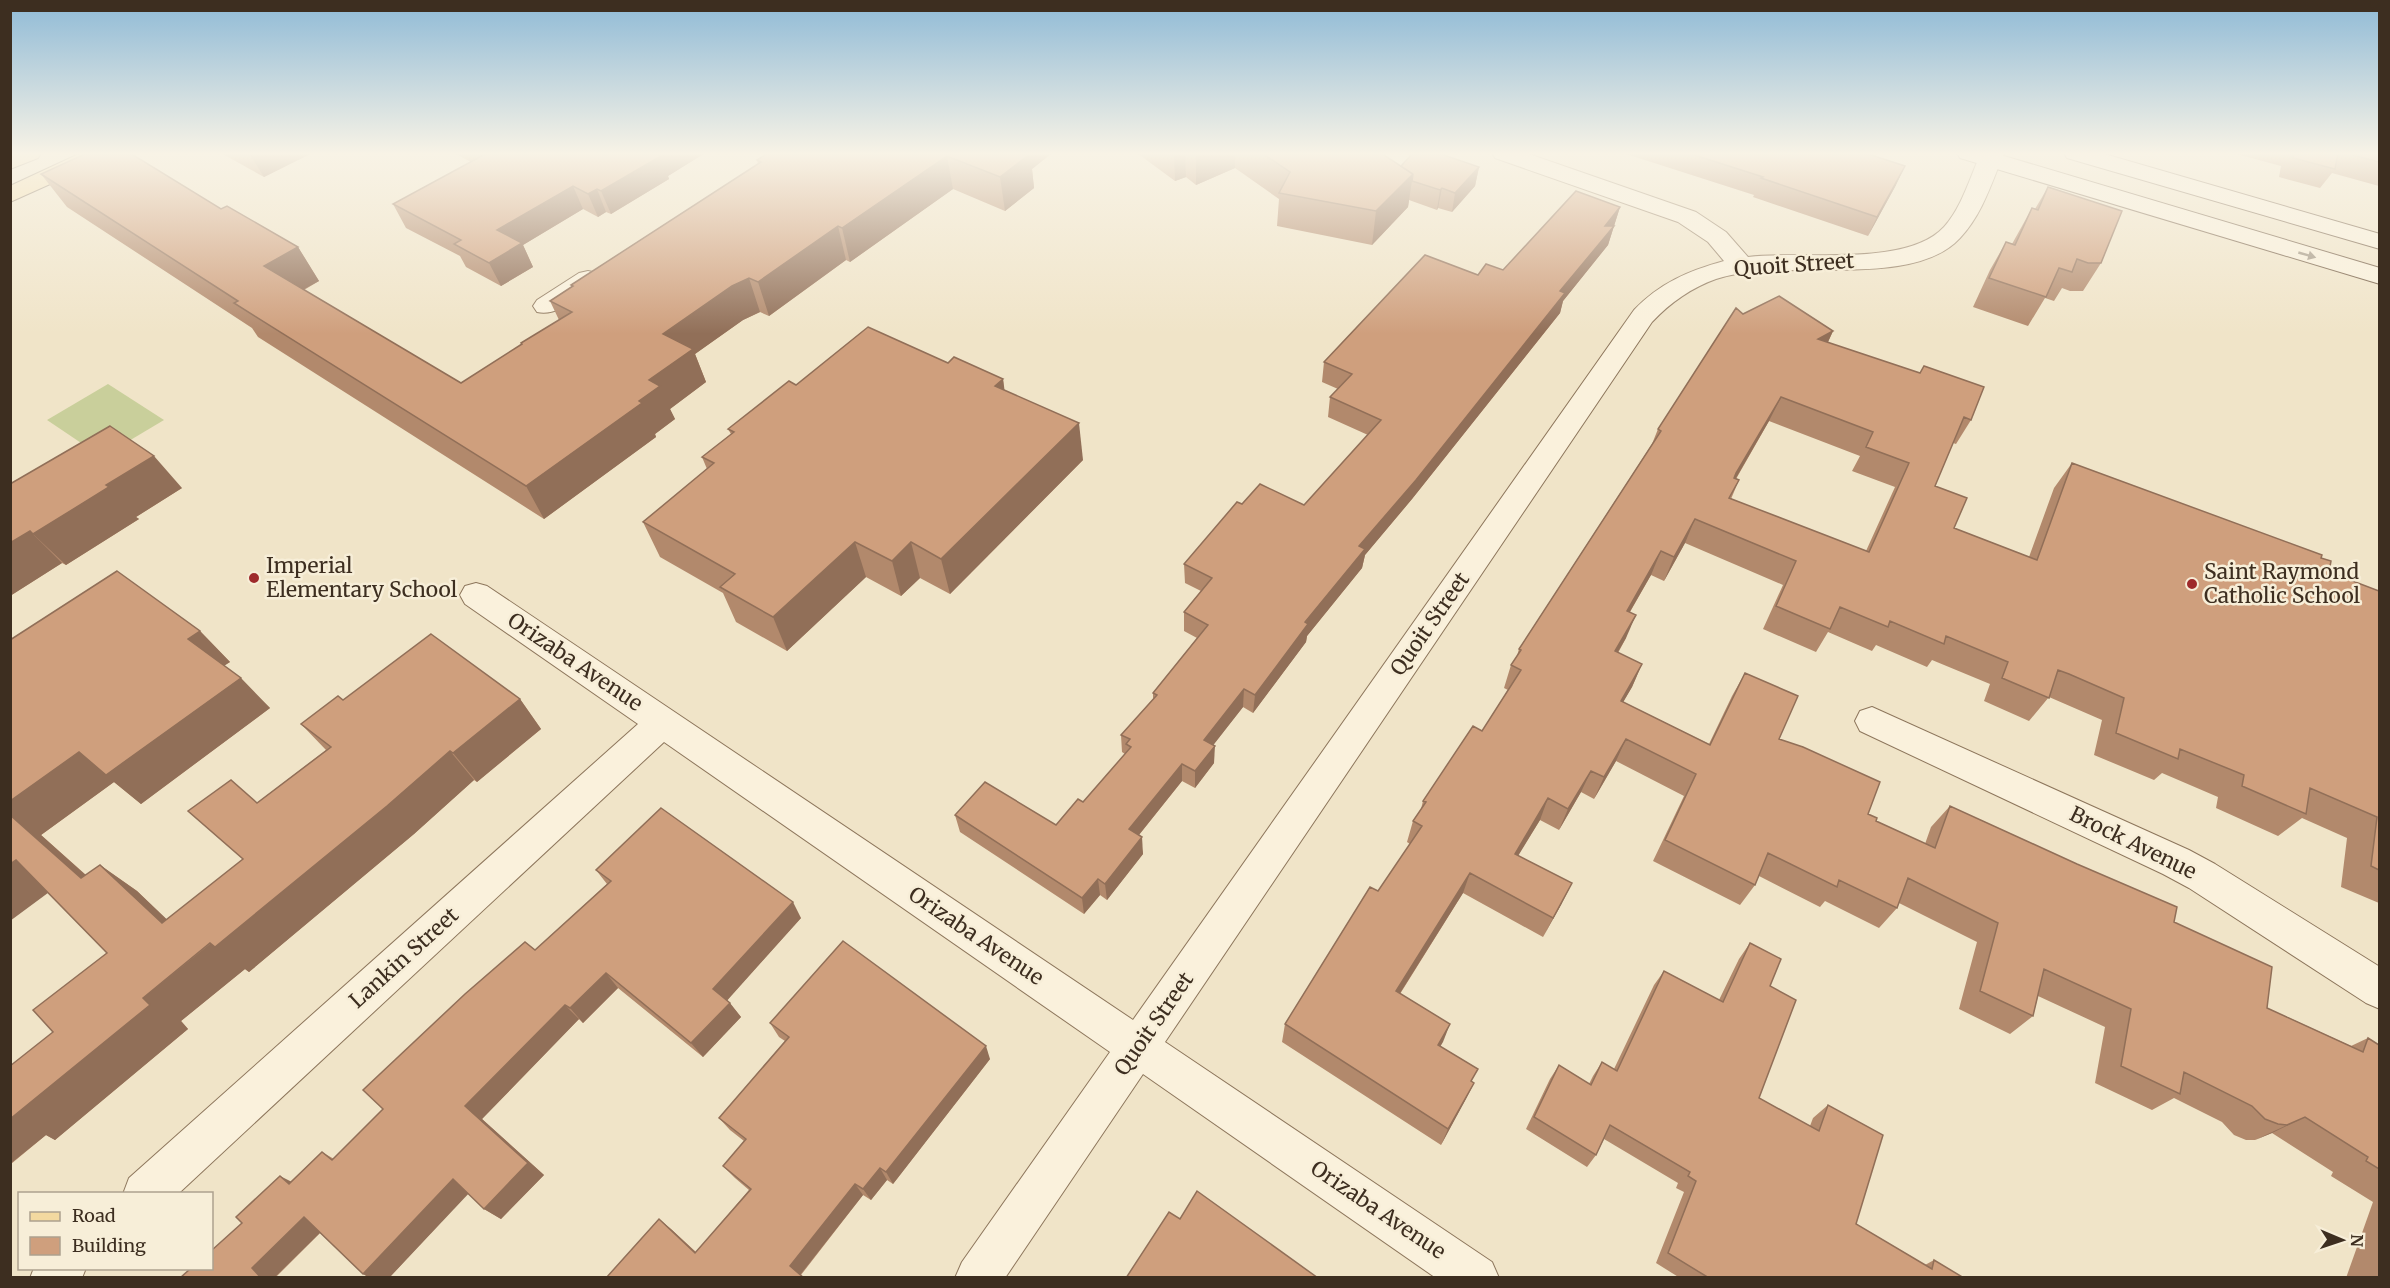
<svg xmlns="http://www.w3.org/2000/svg" width="2390" height="1288" font-family="Merriweather,serif">
<rect width="100%" height="100%" fill="#f0e4c8"/>
<!-- green -->
<polygon fill="#c9cf9b" points="108,384 164,420 102,457 47,420"/>
<g fill="none" stroke-linecap="round" stroke-linejoin="round">
<defs>
<g id="minor">
<path d="M1492,153H1526L1696,212L1726,232L1748,257C1802,250 1906,268 1944,227C1962,207 1970,177 1981,153H2004C1992,182 1982,215 1960,238C1911,291 1784,256 1716,279C1691,288 1671,302 1652,322L1165,1042L1492,1262L1499,1278H1436L1143,1074L1005,1278H955L962,1262L1110,1052L664,742L178,1194H123L129,1178L638,724L465,604L460,595L465,586L476,583L487,586L1133,1020L1634,310C1660,283 1688,271 1724,261L1708,242L1678,222L1495,158Z"/>
<path d="M588,271L597,273L601,279L597,285C580,296 558,317 537,312L533,306L537,300L579,273Z"/>
<polygon points="1872,707 2189,850 2215,864 2380,967 2380,1009 2366,1003 2189,888 2163,874 1860,731 1855,721 1860,711"/>
<polygon points="34,1268 86,1268 82,1278 30,1278"/>
</g>
<g id="secondary">
<polygon points="1957,153 1994,153 2380,268 2380,284 1960,158"/>
<polygon points="2064,153 2101,153 2380,234 2380,249 2067,158"/>
</g>
<g id="primary">
<polygon points="10,153 41,153 38,158 10,169"/>
<polygon points="81,153 111,153 108,158 10,202 10,186"/>
</g>
</defs>
<!-- minor casing -->
<use href="#minor" stroke="#8d765c" stroke-width="2"/>
<!-- secondary casing -->
<use href="#secondary" stroke="#6f573f" stroke-width="2"/>
<!-- primary casing -->
<use href="#primary" stroke="#5b4430" stroke-width="2"/>
<!-- minor -->
<use href="#minor" fill="#faf1dc" fill-rule="evenodd"/>
<!-- secondary -->
<use href="#secondary" fill="#faf1dc" fill-rule="evenodd"/>
<!-- primary -->
<use href="#primary" fill="#f3d9a0" fill-rule="evenodd"/>
</g>
<!-- wall -->
<g fill="#b2896c" fill-rule="evenodd">
<polygon points="221,153 312,153 264,177"/>
<polygon points="454,153 705,153 668,176 669,179 611,214 606,212 598,217 583,209 523,245 533,267 501,286 466,267 460,256 406,228 393,204 471,162"/>
<polygon points="1052,153 1032,169 1034,188 1005,211 953,189 850,262 846,260 769,316 760,312 743,320 695,354 706,382 670,409 675,419 655,434 656,437 544,519 258,337 252,328 67,207 41,174 221,209 298,247 319,281 304,290 461,383 521,345 521,343 559,320 550,301 571,287 571,285 758,164 757,160"/>
<polygon points="1137,153 1381,153 1401,166 1479,167 1475,186 1452,212 1438,208 1437,210 1409,200 1408,207 1372,245 1277,226 1279,199 1235,168 1196,185 1186,177 1175,181"/>
<polygon points="1623,153 1865,153 1896,185 1868,236 1753,197 1754,195"/>
<polygon points="2233,153 2379,153 2379,186 2332,173 2320,188 2279,177 2281,166"/>
<polygon points="2048,187 2101,263 2083,291 2070,291 2062,288 2054,301 2045,298 2028,326 1973,307 1990,270 2006,242 2012,244 2032,208 2035,209"/>
<polygon points="1620,207 1608,245 1563,301 1560,313 1412,499 1365,555 1362,568 1307,636 1306,642 1253,713 1243,707 1213,745 1214,763 1195,788 1182,781 1139,835 1143,854 1107,900 1100,895 1084,914 960,832 955,815 1056,825 1083,802 1125,754 1122,752 1121,735 1153,699 1153,693 1197,638 1184,631 1184,612 1201,591 1185,583 1184,564 1242,504 1304,505 1368,435 1328,417 1330,397 1338,389 1322,382 1324,362 1478,275 1503,270"/>
<path d="M1743,314L1833,331L1828,342L1971,420L1956,444L1953,443L1935,486L1954,528L2029,557L2054,488L2072,463L2321,558L2329,572L2379,591V903L2341,887L2347,838L2302,818L2278,836L2216,808L2218,797L2162,773L2154,780L2094,755L2102,720L2049,697L2029,721L1984,701L1990,684L1932,660L1927,667L1876,645L1872,651L1828,632L1816,652L1763,629L1783,585L1685,543L1664,581L1651,575L1630,612L1626,638L1618,653L1642,664L1632,687L1623,702L1709,744L1732,696L1745,673L1779,739L1876,821L1925,844L1931,827L1950,806L2174,922L2267,1008L2351,1046L2368,1038L2379,1045V1278H2346L2373,1202L2331,1176L2333,1172L2272,1133L2255,1140H2246L2234,1135L2222,1122L2174,1098L2152,1110L2095,1083L2105,1027L2038,996L2033,1016L2010,1034L1959,1009L1977,942L1899,903L1897,908L1879,928L1825,901L1820,907L1759,876L1755,885L1740,905L1653,861L1684,796L1616,761L1594,799L1581,792L1559,830L1540,820L1518,855L1562,903L1543,937L1463,893L1400,994L1450,1024L1440,1046L1478,1069L1471,1081L1474,1083L1441,1145L1282,1042L1285,1024L1378,891L1410,844L1407,842L1413,821L1421,809L1423,801L1482,731L1508,690L1504,688L1511,665L1516,659L1519,649L1652,444L1658,429ZM1769,421L1860,456L1852,471L1895,487L1866,551L1731,499L1739,480L1736,479Z"/>
<polygon points="948,363 1003,379 1004,390 1083,460 950,594 920,578 901,596 866,577 787,651 736,622 723,593 660,557 643,522 707,469 702,457 731,434 728,429 796,385"/>
<polygon points="10,484 182,488 136,517 139,519 66,565 62,563 10,596"/>
<polygon points="200,631 230,662 224,665 270,708 141,804 114,782 41,835 86,875 100,865 137,891 167,920 243,859 257,803 326,750 301,724 343,700 520,699 541,729 477,782 474,780 414,834 249,972 245,969 181,1021 188,1029 55,1140 46,1135 11,1164 53,1032 107,953 48,893 10,640"/>
<polygon points="596,870 801,918 727,1000 741,1017 703,1057 618,988 583,1023 579,1019 482,1119 544,1175 501,1219 484,1209 468,1193 389,1278 370,1278 363,1274 320,1233 275,1278 180,1278 291,1181 322,1152 334,1159 383,1109 535,950 607,884"/>
<polygon points="1750,943 1770,986 1759,1098 1810,1126 1813,1118 1828,1105 1856,1224 1925,1265 1934,1260 1964,1278 1680,1278 1656,1263 1684,1192 1676,1188 1678,1183 1604,1139 1596,1155 1587,1167 1526,1129 1550,1079 1559,1065 1589,1084 1593,1076 1602,1062 1614,1069 1654,985 1664,971 1719,1000 1739,959"/>
<polygon points="770,1023 990,1059 893,1184 887,1180 871,1200 863,1195 801,1275 606,1278 659,1219 672,1230 696,1252 749,1190 735,1178 723,1166 744,1141 730,1130 719,1118 785,1041 779,1037"/>
</g>
<!-- shaded-wall -->
<g fill="#916f58">
<polygon points="249,153 312,153 264,177"/>
<polygon points="659,153 705,153 668,176 669,179 611,214 601,191"/>
<polygon points="1013,153 1052,153 1032,169 1034,188 1005,211 1000,177"/>
<polygon points="1174,153 1185,153 1186,177 1175,181"/>
<polygon points="1196,153 1235,153 1235,168 1196,185"/>
<polygon points="947,156 953,189 850,262 842,228"/>
<polygon points="1905,166 1896,185 1868,236 1877,217"/>
<polygon points="1479,167 1475,186 1452,212 1455,193"/>
<polygon points="1413,174 1408,207 1372,245 1376,211"/>
<polygon points="573,186 583,209 523,245 533,267 501,286 489,263 497,230"/>
<polygon points="1442,188 1438,208 1437,210 1440,190"/>
<polygon points="597,189 606,212 598,217 588,194"/>
<polygon points="1620,207 1608,245 1563,301 1560,313 1412,499 1365,555 1362,568 1307,636 1306,642 1253,713 1255,695 1359,546 1560,291 1605,226"/>
<polygon points="838,226 846,260 769,316 758,282"/>
<polygon points="298,247 319,281 286,299 264,266"/>
<polygon points="749,278 760,312 743,320 695,354 706,382 670,409 675,419 655,434 656,437 544,519 526,486 639,401 649,380 663,334 732,286"/>
<polygon points="1833,331 1822,355 1818,339"/>
<polygon points="1003,379 1008,415 995,386"/>
<polygon points="1781,397 1769,421 1725,497 1736,473"/>
<polygon points="1079,423 1083,460 950,594 941,559"/>
<polygon points="154,456 182,488 136,517 139,519 66,565 33,534 106,485"/>
<polygon points="1695,519 1685,543 1664,581 1674,557"/>
<polygon points="30,531 62,563 10,596 10,543"/>
<polygon points="855,542 866,577 787,651 773,617"/>
<polygon points="911,542 920,578 901,596 892,561"/>
<polygon points="1661,551 1651,575 1617,634 1627,611"/>
<polygon points="1636,615 1626,638 1605,674 1615,651"/>
<polygon points="200,631 230,662 218,670 188,639"/>
<polygon points="1642,664 1632,687 1611,723 1621,701"/>
<polygon points="241,678 270,708 141,804 114,782 41,835 119,905 81,878 10,815 10,801 79,752"/>
<polygon points="1244,689 1243,707 1204,757 1204,740"/>
<polygon points="520,699 541,729 477,782 453,753"/>
<polygon points="1626,739 1616,761 1594,799 1604,777"/>
<polygon points="1215,746 1214,763 1195,788 1195,771"/>
<polygon points="450,751 474,780 414,834 249,972 245,969 181,1021 188,1029 55,1140 46,1135 10,1164 10,1116 143,998"/>
<polygon points="1182,764 1182,781 1130,846 1129,829"/>
<polygon points="1591,771 1581,792 1559,830 1568,809"/>
<polygon points="1548,798 1540,820 1507,874 1515,854"/>
<polygon points="1142,837 1143,854 1107,900 1105,884"/>
<polygon points="16,860 56,887 10,921 10,864"/>
<polygon points="100,865 137,891 198,949 162,923"/>
<polygon points="1470,873 1463,893 1390,1009 1396,991"/>
<polygon points="1098,879 1100,895 1084,914 1082,898"/>
<polygon points="1572,883 1562,903 1543,937 1553,918"/>
<polygon points="793,902 801,918 724,1004 713,989"/>
<polygon points="606,973 618,988 583,1023 570,1008"/>
<polygon points="730,1003 741,1017 703,1057 691,1043"/>
<polygon points="565,1005 579,1019 482,1119 544,1175 501,1219 484,1209 465,1106"/>
<polygon points="1450,1024 1443,1042 1431,1062 1438,1045"/>
<polygon points="986,1046 990,1059 893,1184 886,1172"/>
<polygon points="1474,1083 1466,1099 1441,1145 1448,1129"/>
<polygon points="2305,1117 2272,1133 2255,1140 2287,1125"/>
<polygon points="880,1168 887,1180 871,1200 863,1189"/>
<polygon points="280,1176 302,1187 289,1184"/>
<polygon points="453,1179 471,1191 389,1278 370,1278 363,1274"/>
<polygon points="855,1184 863,1195 800,1275 790,1266"/>
<polygon points="304,1217 325,1228 275,1277 261,1278 252,1268"/>
<polygon points="659,1219 672,1230 707,1263 695,1253"/>
</g>
<!-- building -->
<g fill="#cf9f7d" stroke="#916f58" stroke-width="1.5" fill-rule="evenodd">
<polygon points="87,153 130,153 221,209 227,206 298,247 264,266 461,383 522,344 521,343 572,312 550,301 573,286 571,285 761,162 757,160 768,153 1027,153 1030,154 1000,177 947,156 842,228 838,226 758,282 749,278 732,286 663,334 693,349 649,380 660,386 639,401 642,403 526,486 234,303 238,301 41,174"/>
<polygon points="487,153 659,153 657,154 661,156 601,191 597,189 588,194 573,186 497,230 522,243 489,263 454,244 461,240 393,204"/>
<polygon points="1262,153 1381,153 1413,174 1376,211 1279,193 1290,172"/>
<polygon points="1413,153 1438,153 1479,167 1455,193 1442,188 1440,190 1412,181 1413,174 1401,166"/>
<polygon points="1688,153 1865,153 1905,166 1877,217 1761,178 1763,177"/>
<polygon points="2294,153 2338,153 2335,169 2293,158"/>
<polygon points="2346,153 2379,153 2379,162"/>
<polygon points="2048,187 2122,211 2101,263 2088,263 2077,259 2072,272 2059,268 2046,297 1989,278 2006,242 2015,245 2032,208 2038,210"/>
<polygon points="1576,191 1620,207 1605,226 1614,226 1560,291 1565,293 1416,480 1359,546 1365,549 1305,622 1308,624 1255,695 1244,689 1204,740 1215,746 1195,771 1182,764 1129,829 1142,837 1105,884 1098,879 1082,898 955,815 985,782 1056,825 1078,799 1083,802 1131,747 1126,744 1130,739 1121,735 1157,695 1153,693 1208,625 1184,612 1212,578 1184,564 1237,502 1242,504 1260,484 1304,505 1381,420 1330,397 1352,374 1324,362 1425,255 1478,275 1486,264 1503,270"/>
<path d="M1779,296L1833,331L1818,339L1920,373L1924,366L1984,387L1971,420L1964,417L1935,486L1967,498L1954,528L2037,560L2072,463L2322,555L2321,558L2331,561L2329,572L2379,591V870L2371,866L2377,817L2310,788L2306,814L2242,786L2244,775L2180,749L2178,759L2116,733L2124,698L2069,674L2058,670L2049,698L2002,678L2008,662L1946,636L1944,644L1890,621L1888,627L1840,607L1830,629L1776,606L1796,561L1695,519L1674,557L1661,551L1627,611L1636,615L1615,651L1642,664L1621,701L1710,745L1745,673L1798,696L1779,739L1803,747L1880,782L1868,814L1877,818L1876,821L1935,848L1950,806L2077,864L2177,907L2174,922L2272,967L2267,1008L2363,1052L2368,1038L2379,1045V1169L2366,1161L2368,1157L2305,1117L2287,1125L2278,1124L2265,1119L2252,1106L2184,1072L2180,1094L2121,1066L2131,1009L2044,969L2033,1016L1980,991L1998,923L1908,878L1897,908L1839,880L1837,887L1768,853L1755,885L1665,840L1696,774L1626,739L1604,777L1591,771L1568,809L1548,798L1515,854L1572,883L1553,918L1470,873L1396,991L1450,1024L1438,1045L1478,1069L1471,1081L1474,1083L1448,1129L1285,1024L1370,887L1378,891L1422,826L1413,821L1426,802L1423,801L1473,726L1482,731L1521,670L1511,665L1521,650L1519,649L1661,431L1658,429L1736,308L1743,314ZM1781,397L1873,432L1866,447L1909,463L1869,552L1729,498L1739,480L1734,478L1736,473Z"/>
<polygon points="868,327 948,363 954,357 1003,379 995,386 1079,423 941,559 911,542 892,561 855,542 773,617 720,587 735,574 643,522 714,463 702,457 734,432 728,429 789,381 796,385"/>
<polygon points="110,426 154,456 106,485 109,487 33,534 30,531 10,543 10,484"/>
<polygon points="117,571 200,631 188,639 241,678 106,775 79,752 10,801 10,640"/>
<polygon points="431,634 520,699 453,753 450,751 387,806 215,947 210,943 143,998 150,1005 10,1119 10,1066 53,1032 33,1010 107,953 16,860 10,864 10,815 81,878 100,865 162,923 243,859 188,811 231,780 257,803 331,747 301,724 338,696 343,700"/>
<polygon points="661,808 793,902 713,989 730,1003 691,1043 606,973 570,1008 565,1005 465,1106 528,1163 484,1209 453,1179 363,1274 304,1217 252,1268 261,1278 180,1278 190,1269 212,1269 212,1250 242,1223 236,1217 280,1176 289,1184 322,1152 332,1160 383,1109 363,1090 465,994 525,942 535,950 611,881 596,870"/>
<polygon points="843,941 986,1046 886,1172 880,1168 863,1189 855,1184 790,1266 804,1278 606,1278 659,1219 695,1253 751,1189 723,1166 746,1139 719,1118 789,1037 770,1023"/>
<polygon points="1750,943 1781,959 1770,986 1796,1000 1759,1098 1819,1131 1828,1105 1883,1135 1856,1224 1932,1269 1934,1260 1964,1278 1709,1278 1668,1253 1696,1181 1688,1176 1690,1172 1610,1125 1596,1155 1534,1117 1559,1065 1591,1085 1602,1062 1617,1071 1664,971 1723,1002"/>
<polygon points="1197,1191 1318,1278 1126,1278 1169,1212 1180,1219"/>
</g>
<!-- one-way arrows -->
<defs><path id="oneway-solid" d="M-6-.8H1V-3.2L6.5 0L1 3.2V.8H-6Z" transform="scale(1.5)"/></defs>
<use fill="#9c907e" href="#oneway-solid" transform="translate(2307 255) rotate(16)"/>
<!-- sky -->
<linearGradient id="sky" x2="0" y2="1"><stop stop-color="#8fbad6"/><stop offset="0.46" stop-color="#f8f3e6"/><stop offset="1" stop-color="#f8f3e6" stop-opacity="0"/></linearGradient>
<rect width="2390" height="334" fill="url(#sky)"/>
<!-- markers -->
<g fill="#9e2a2b" stroke="#f7eed8" stroke-width="2">
<circle cx="254" cy="578" r="6"/>
<circle cx="2192" cy="584" r="6"/>
</g>
<g text-anchor="middle" stroke-width="5" stroke-linejoin="round" paint-order="stroke">
<!-- street labels -->
<g font-size="21" fill="#3d2e20" stroke="#f7eed8">
<text transform="translate(1794 265) rotate(-4)" y="7">Quoit Street</text>
<text transform="translate(1430 624) rotate(-55)" y="7">Quoit Street</text>
<text transform="translate(575 662) rotate(34)" y="7">Orizaba Avenue</text>
<text transform="translate(2133 843) rotate(26)" y="7">Brock Avenue</text>
<text transform="translate(976 936) rotate(34)" y="7">Orizaba Avenue</text>
<text transform="translate(404 958) rotate(-42)" y="7">Lankin Street</text>
<text transform="translate(1154 1024) rotate(-55)" y="7">Quoit Street</text>
<text transform="translate(1378 1210) rotate(34)" y="7">Orizaba Avenue</text>
</g>
<!-- poi labels -->
<g font-size="21" fill="#3d2e20" stroke="#f7eed8" text-anchor="start">
<text x="266" y="573">Imperial<tspan x="266" dy="24">Elementary School</tspan></text>
<text x="2204" y="579">Saint Raymond<tspan x="2204" dy="24">Catholic School</tspan></text>
</g>
</g>
<!-- border -->
<rect width="2390" height="1288" fill="none" stroke="#3d2e20" stroke-width="24"/>
<!-- legend -->
<rect x="18" y="1192" width="195" height="78" fill="#f7eed8" stroke="#ada18e" stroke-width="1.5"/>
<rect x="30" y="1212" width="30" height="9" fill="#f3d9a0" stroke="#ada18e" stroke-width="1.5"/>
<text x="72" y="1222" font-size="18" fill="#3d2e20">Road</text>
<rect x="30" y="1237" width="30" height="18" fill="#cf9f7d" stroke="#ada18e" stroke-width="1.5"/>
<text x="72" y="1252" font-size="18" fill="#3d2e20">Building</text>
<!-- north arrow -->
<g transform="translate(2342 1240) rotate(92)" stroke="#f7eed8" stroke-width="4.5" paint-order="stroke">
<path d="M0-4.5L10 22L0 15L-10 22Z" fill="#3d2e20"/>
<text y="-9" font-size="16" font-weight="bold" text-anchor="middle" fill="#3d2e20">N</text>
</g>
</svg>
